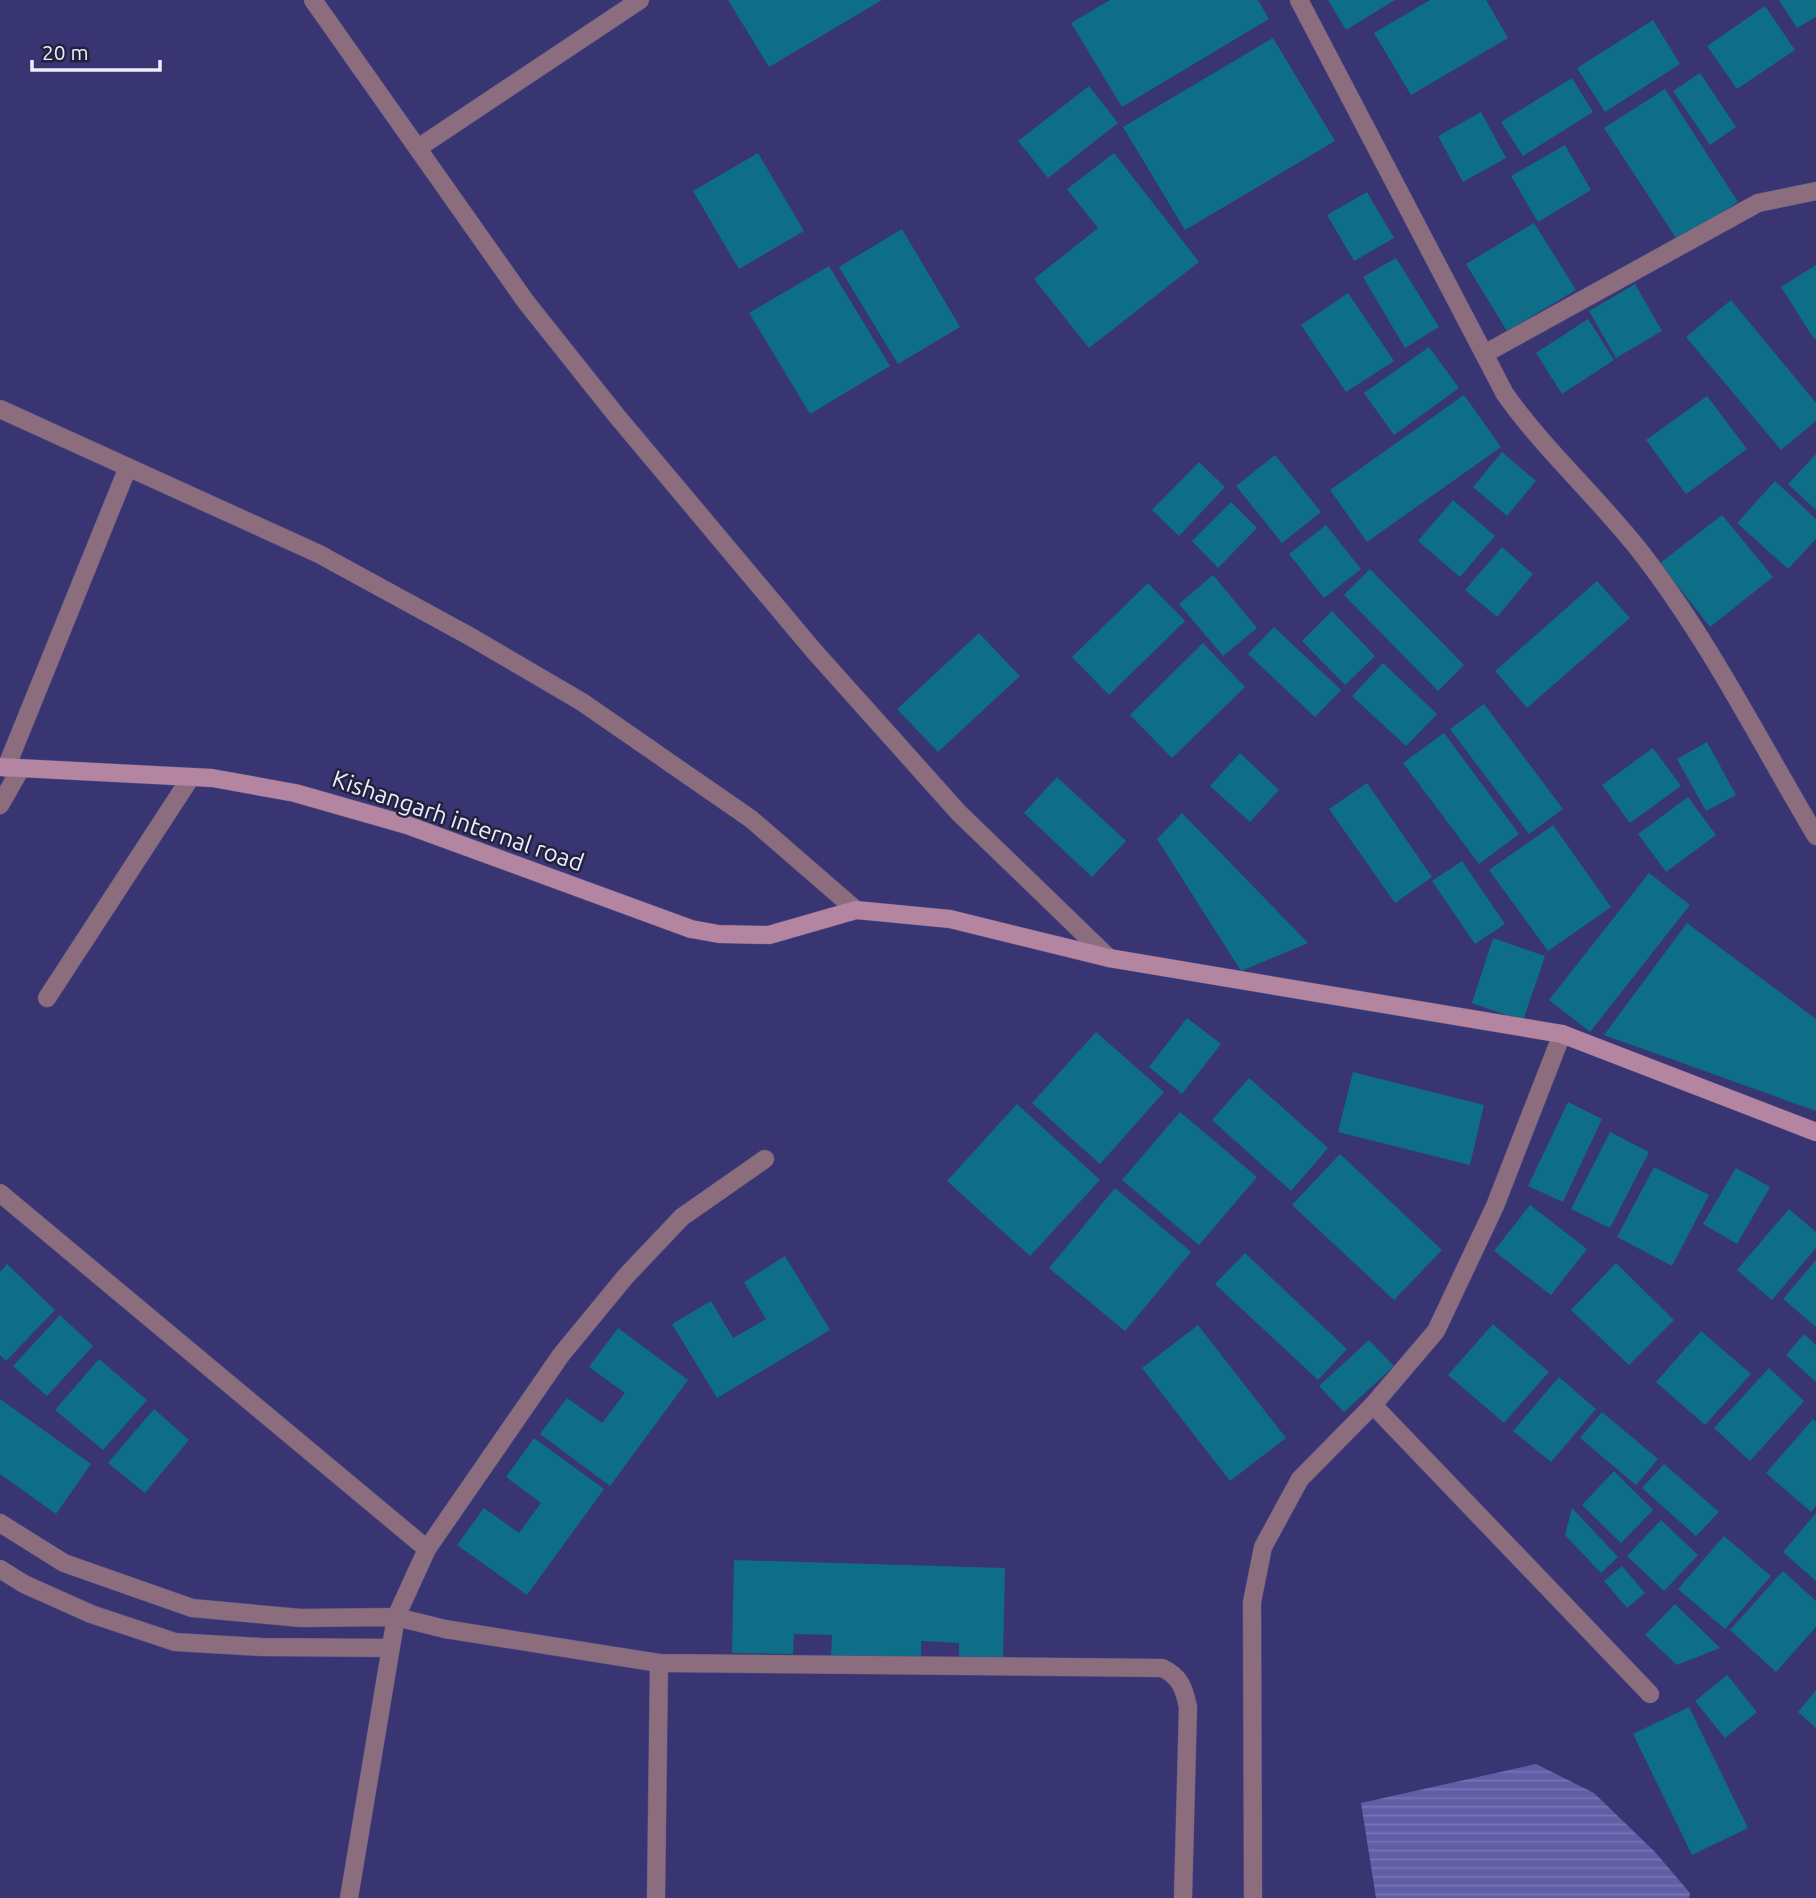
<svg xmlns="http://www.w3.org/2000/svg" width="1816" height="1898" font-family="Ubuntu,sans-serif">
<defs>
<pattern id="water-rules" width="6" height="5" patternUnits="userSpaceOnUse" patternTransform="scale(1.75)"><rect width="6" height="5" fill="#605ea6"/><path d="M0 2.5h6" fill="none" stroke="#7775b3"/></pattern>
</defs>
<rect width="100%" height="100%" fill="#393572"/>
<!-- water -->
<polygon fill="url(#water-rules)" points="1536,1764 1594,1793 1655,1852 1690,1893 1689,1898 1376,1898 1361,1803"/>
<!-- building -->
<g fill="#0e6d87">
<polygon points="728,0 882,0 769,67"/>
<polygon points="1110,0 1258,0 1269,19 1122,107 1071,23"/>
<polygon points="1328,0 1395,0 1346,30"/>
<polygon points="1430,0 1486,0 1508,38 1411,95 1374,33"/>
<polygon points="1779,0 1816,0 1816,17 1797,28"/>
<polygon points="1765,6 1795,50 1737,89 1707,46"/>
<polygon points="1653,20 1680,64 1605,112 1577,68"/>
<polygon points="1273,38 1335,141 1185,230 1123,127"/>
<polygon points="1700,73 1736,127 1710,145 1673,91"/>
<polygon points="1572,78 1593,112 1523,156 1501,122"/>
<polygon points="1089,86 1118,123 1048,178 1018,141"/>
<polygon points="1665,89 1738,202 1678,241 1604,128"/>
<polygon points="1481,112 1506,158 1463,182 1438,136"/>
<polygon points="1565,145 1591,190 1538,222 1511,176"/>
<polygon points="758,153 804,231 739,269 693,191"/>
<polygon points="1114,153 1199,262 1089,348 1034,279 1098,228 1067,189"/>
<polygon points="1367,192 1394,238 1354,261 1327,215"/>
<polygon points="1534,223 1576,290 1507,331 1466,264"/>
<polygon points="902,229 960,327 898,364 839,267"/>
<polygon points="1396,258 1439,327 1405,348 1363,277"/>
<polygon points="1816,265 1816,338 1814,339 1781,287"/>
<polygon points="829,266 890,366 810,414 749,313"/>
<polygon points="1635,284 1662,331 1616,358 1589,311"/>
<polygon points="1348,293 1394,361 1346,392 1301,325"/>
<polygon points="1731,300 1816,403 1816,421 1781,450 1686,337"/>
<polygon points="1588,319 1614,360 1562,394 1536,353"/>
<polygon points="1429,347 1459,388 1394,435 1364,393"/>
<polygon points="1464,395 1501,447 1367,542 1330,490"/>
<polygon points="1707,396 1747,449 1686,494 1646,440"/>
<polygon points="1502,452 1536,481 1507,516 1473,487"/>
<polygon points="1816,454 1816,510 1788,484"/>
<polygon points="1275,455 1321,512 1282,543 1236,486"/>
<polygon points="1199,462 1225,487 1179,536 1152,510"/>
<polygon points="1775,481 1816,519 1816,539 1788,569 1737,523"/>
<polygon points="1453,500 1495,536 1460,577 1418,541"/>
<polygon points="1231,502 1257,528 1218,568 1192,541"/>
<polygon points="1722,515 1773,577 1710,627 1660,563"/>
<polygon points="1326,525 1361,569 1324,598 1289,554"/>
<polygon points="1502,547 1533,574 1497,617 1465,590"/>
<polygon points="1370,569 1464,665 1438,691 1344,595"/>
<polygon points="1213,575 1257,628 1223,656 1179,604"/>
<polygon points="1597,581 1630,618 1527,708 1495,671"/>
<polygon points="1148,583 1185,621 1109,695 1072,657"/>
<polygon points="1332,611 1375,656 1345,685 1302,641"/>
<polygon points="1274,627 1341,690 1315,717 1248,654"/>
<polygon points="979,633 1020,676 938,752 897,709"/>
<polygon points="1203,643 1245,687 1172,758 1130,715"/>
<polygon points="1383,663 1437,714 1406,746 1352,696"/>
<polygon points="1484,704 1563,809 1529,834 1450,729"/>
<polygon points="1444,733 1519,834 1479,864 1403,763"/>
<polygon points="1707,742 1736,795 1706,811 1677,759"/>
<polygon points="1653,748 1681,786 1630,823 1602,785"/>
<polygon points="1240,753 1279,790 1250,822 1210,786"/>
<polygon points="1057,777 1126,841 1092,877 1024,813"/>
<polygon points="1367,783 1432,877 1395,903 1329,809"/>
<polygon points="1688,797 1716,835 1666,872 1638,834"/>
<polygon points="1182,813 1308,943 1241,971 1157,839"/>
<polygon points="1553,825 1611,907 1548,951 1489,870"/>
<polygon points="1462,861 1505,924 1475,944 1432,881"/>
<polygon points="1649,873 1690,905 1590,1032 1549,1000"/>
<polygon points="1687,923 1816,1019 1816,1111 1604,1035"/>
<polygon points="1493,938 1545,956 1523,1021 1472,1003"/>
<polygon points="1187,1018 1221,1044 1182,1094 1149,1067"/>
<polygon points="1096,1032 1164,1092 1100,1164 1032,1103"/>
<polygon points="1353,1072 1484,1105 1470,1165 1338,1132"/>
<polygon points="1249,1078 1328,1148 1291,1191 1212,1120"/>
<polygon points="1568,1102 1602,1119 1563,1202 1528,1186"/>
<polygon points="1017,1104 1100,1180 1030,1256 947,1181"/>
<polygon points="1180,1112 1257,1177 1199,1245 1122,1180"/>
<polygon points="1610,1132 1649,1152 1610,1228 1571,1209"/>
<polygon points="1340,1154 1442,1250 1394,1300 1292,1205"/>
<polygon points="1654,1167 1709,1195 1672,1266 1617,1237"/>
<polygon points="1736,1168 1770,1187 1737,1244 1703,1224"/>
<polygon points="1115,1188 1191,1252 1125,1331 1049,1268"/>
<polygon points="1530,1205 1587,1249 1551,1295 1494,1251"/>
<polygon points="1789,1209 1816,1232 1816,1248 1772,1300 1737,1270"/>
<polygon points="1245,1253 1347,1349 1318,1380 1215,1284"/>
<polygon points="785,1256 830,1330 717,1398 672,1324 711,1301 733,1338 766,1319 744,1282"/>
<polygon points="1816,1260 1816,1327 1783,1299"/>
<polygon points="1616,1263 1674,1320 1629,1365 1571,1310"/>
<polygon points="7,1264 55,1310 6,1361 0,1355 0,1272"/>
<polygon points="60,1315 93,1346 47,1396 13,1366"/>
<polygon points="1493,1324 1549,1372 1504,1423 1448,1375"/>
<polygon points="1198,1325 1286,1438 1230,1481 1142,1368"/>
<polygon points="618,1328 688,1380 610,1486 540,1434 567,1398 602,1423 625,1393 589,1367"/>
<polygon points="1701,1331 1751,1374 1705,1425 1656,1382"/>
<polygon points="1804,1334 1816,1345 1816,1382 1786,1355"/>
<polygon points="1369,1340 1394,1366 1344,1412 1319,1386"/>
<polygon points="99,1359 147,1400 103,1450 55,1410"/>
<polygon points="1769,1368 1804,1401 1750,1461 1714,1428"/>
<polygon points="1559,1377 1596,1409 1551,1462 1513,1431"/>
<polygon points="0,1399 91,1464 56,1514 0,1474"/>
<polygon points="154,1409 189,1440 145,1493 108,1463"/>
<polygon points="1602,1412 1658,1459 1636,1485 1580,1438"/>
<polygon points="1813,1419 1816,1422 1816,1506 1811,1512 1766,1473"/>
<polygon points="534,1438 604,1489 527,1595 457,1545 484,1508 519,1533 541,1503 506,1477"/>
<polygon points="1664,1464 1719,1512 1696,1536 1642,1488"/>
<polygon points="1614,1471 1653,1510 1621,1543 1582,1505"/>
<polygon points="1572,1508 1618,1557 1601,1573 1565,1535"/>
<polygon points="1816,1513 1816,1581 1783,1552"/>
<polygon points="1661,1520 1698,1555 1664,1591 1627,1556"/>
<polygon points="1724,1536 1771,1576 1725,1629 1678,1589"/>
<polygon points="734,1560 1005,1568 1003,1660 959,1659 959,1643 921,1641 921,1658 831,1656 832,1635 794,1634 793,1654 732,1653"/>
<polygon points="1622,1566 1645,1593 1627,1608 1604,1581"/>
<polygon points="1783,1571 1816,1601 1816,1627 1776,1672 1730,1630"/>
<polygon points="1675,1604 1720,1648 1677,1665 1645,1635"/>
<polygon points="1727,1675 1757,1712 1725,1738 1695,1701"/>
<polygon points="1816,1690 1816,1728 1798,1712"/>
<polygon points="1689,1707 1748,1828 1692,1855 1633,1734"/>
</g>
<g fill="none" stroke-linecap="round" stroke-linejoin="round">
<defs>
<polyline id="lane" points="47,998 191,777"/>
<g id="street">
<polyline points="313,0 526,302 616,415 814,651 959,813 1109,958"/>
<path d="M1299,0L1505,394C1546,452 1600,499 1643,555C1710,642 1760,742 1816,836"/>
<polyline points="418,148 640,0"/>
<polyline points="1486,353 1758,203 1816,191"/>
<polyline points="0,409 319,554 471,637 582,702 751,819 856,910"/>
<polyline points="6,768 128,467"/>
<polyline points="0,805 20,770"/>
<polyline points="0,1193 427,1549"/>
<polyline points="1373,1405 1650,1694"/>
<path d="M0,1523L64,1563L192,1608L301,1618L396,1617L445,1629L659,1663L1162,1668C1180,1676 1184,1688 1188,1707L1183,1898"/>
<polyline points="0,1569 24,1584 91,1614 175,1642 262,1647 390,1648"/>
<polyline points="349,1898 396,1617 427,1549 561,1355 626,1276 682,1217 765,1159"/>
<polyline points="656,1898 659,1663"/>
<polyline points="1253,1898 1252,1602 1263,1547 1300,1479 1373,1405 1436,1331 1495,1206 1562,1034"/>
</g>
<polyline id="secondary" points="0,767 212,778 295,793 407,825 691,929 719,934 769,935 856,910 950,919 1109,958 1562,1034 1816,1132"/>
</defs>
<!-- lane casing -->
<use href="#lane" stroke="#524f85" stroke-width="19"/>
<!-- street casing -->
<use href="#street" stroke="#524f85" stroke-width="19"/>
<!-- secondary casing -->
<use href="#secondary" stroke="#524f85" stroke-width="19"/>
<!-- lane -->
<use href="#lane" stroke="#8b6d7e" stroke-width="18"/>
<!-- street -->
<use href="#street" stroke="#8b6d7e" stroke-width="18"/>
<!-- secondary -->
<use href="#secondary" stroke="#b485a1" stroke-width="18"/>
</g>
<g text-anchor="middle" stroke-width="5" stroke-linejoin="round" paint-order="stroke">
<!-- street labels -->
<g font-size="24" fill="#edeefd" stroke="#22223e">
<text transform="translate(458 821) rotate(19)" y="8">Kishangarh internal road</text>
</g>
</g>
<!-- scale -->
<path d="M32 60v10h128v-10" fill="none" stroke="#edeefd" stroke-width="3.5"/>
<text x="42" y="60" font-size="21" fill="#edeefd" stroke="#22223e" stroke-width="5" paint-order="stroke">20 m</text>
</svg>
